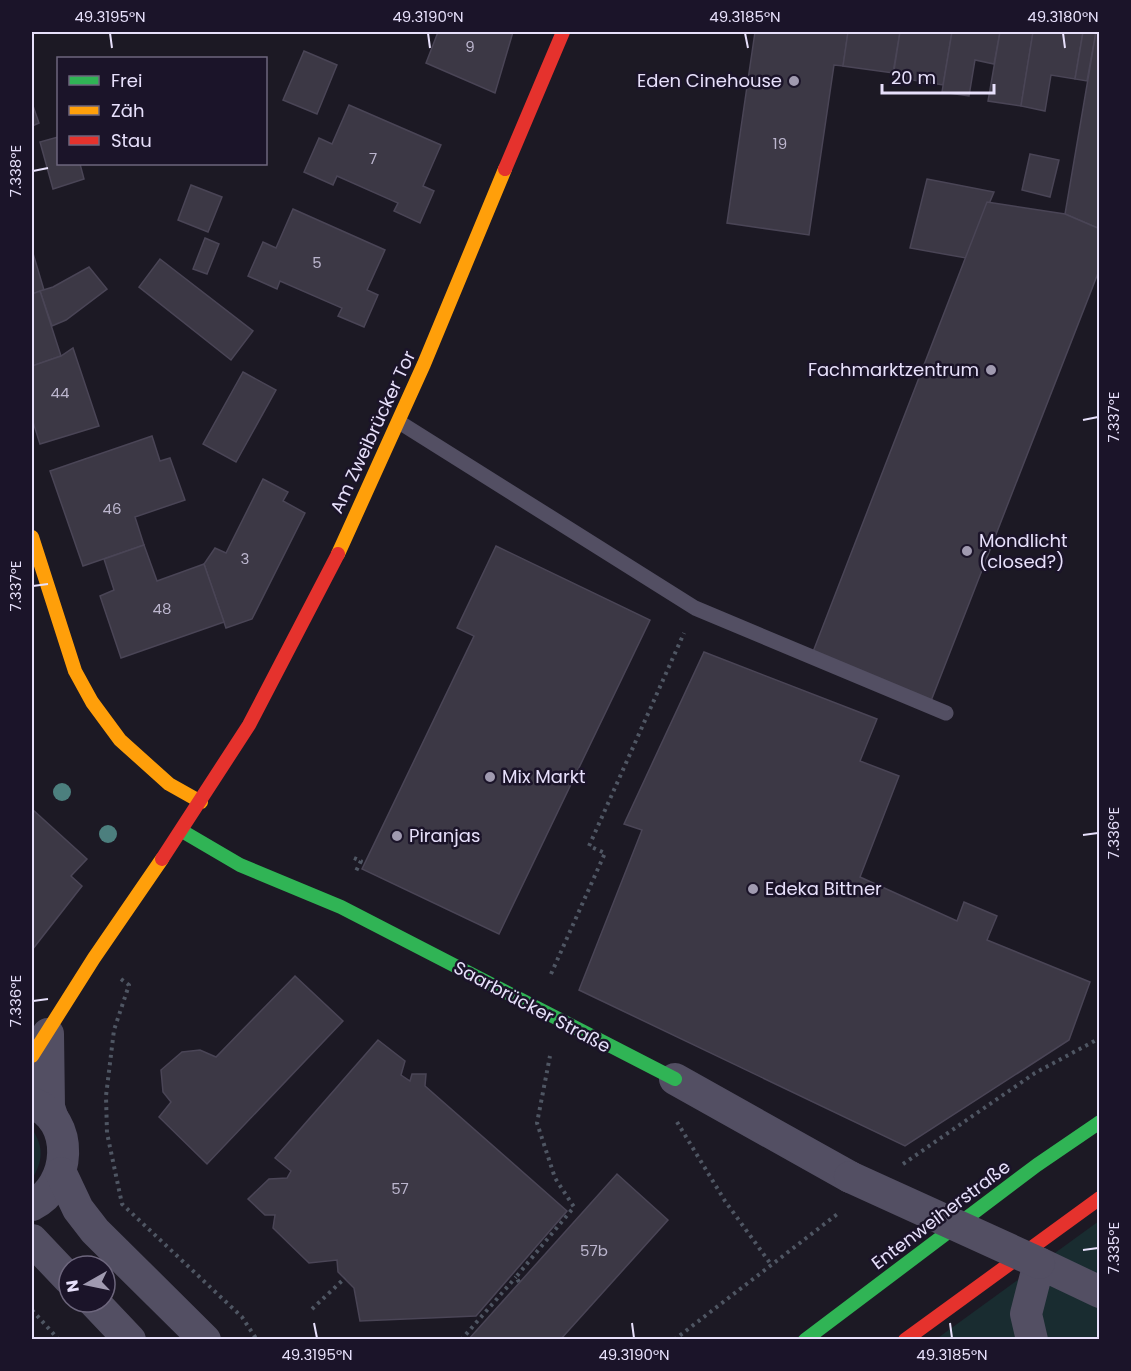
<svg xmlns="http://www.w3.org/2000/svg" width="1131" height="1371" font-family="Poppins,sans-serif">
<rect width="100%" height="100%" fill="#1c1924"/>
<!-- green -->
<g fill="#192c30">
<path d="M32,1129C44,1147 43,1161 32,1179Z"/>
<polygon points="1099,1221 1099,1339 935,1340"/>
</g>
<!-- building -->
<g fill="#3c3845" stroke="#4a4556" stroke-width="1.5">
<polygon points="438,32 513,32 495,93 426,63"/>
<polygon points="755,32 848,32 843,66 834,65 809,235 727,223"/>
<polygon points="848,32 900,32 893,73 843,66"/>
<polygon points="900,32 952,32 943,85 893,77"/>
<polygon points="952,32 1000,32 994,64 975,60 969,96 942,92"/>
<polygon points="1000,32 1033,32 1021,106 988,101"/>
<polygon points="1033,32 1083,32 1075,79 1051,75 1045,111 1021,106"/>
<polygon points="1083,32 1096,32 1087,81 1075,79"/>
<polygon points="1096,32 1100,32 1100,229 1065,214"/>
<polygon points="304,51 337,65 317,114 283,100"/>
<polygon points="32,103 39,123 32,126"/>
<polygon points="349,105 441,145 423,186 434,191 420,223 394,211 398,203 337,176 333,185 304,172 319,138 332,144"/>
<polygon points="58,137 58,164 80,164 84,179 53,189 40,142"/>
<polygon points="1030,154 1059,160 1050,197 1022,190"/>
<polygon points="927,179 994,192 966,258 910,248"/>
<polygon points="191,185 222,197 208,232 178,220"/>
<polygon points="987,202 1065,214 1100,229 1100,268 929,706 811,657"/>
<polygon points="293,209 385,250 367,290 378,295 364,327 338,316 342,308 280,281 277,289 248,276 263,242 276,248"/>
<polygon points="205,238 219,244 207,274 193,269"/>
<polygon points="32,250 44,290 32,294"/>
<polygon points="160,259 253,331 231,360 139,287"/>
<polygon points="89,267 107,289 66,320 52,326 40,291 53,287"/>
<polygon points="40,291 61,356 32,366 32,294"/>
<polygon points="73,348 99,426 40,444 32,419 32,366 61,356"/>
<polygon points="243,372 276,390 236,462 203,444"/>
<polygon points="152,436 160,461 170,458 185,500 135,517 144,545 83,566 50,471"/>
<polygon points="263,479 288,492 283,501 305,513 252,619 226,628 204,564 215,548 226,553"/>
<polygon points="144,545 157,581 204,564 224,622 121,658 100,596 114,590 104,559"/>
<polygon points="496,546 650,620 499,934 362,869 474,636 457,628"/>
<polygon points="704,652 877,719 860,761 899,776 860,877 957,921 964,902 997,916 987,940 1090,982 1069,1040 905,1146 579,990 642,830 624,824"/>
<polygon points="32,809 87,859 71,876 82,886 32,950"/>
<polygon points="295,976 343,1021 207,1164 159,1117 171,1102 163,1092 161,1070 182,1052 200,1050 216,1057"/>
<polygon points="378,1040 405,1061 401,1075 410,1081 412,1074 426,1074 425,1086 567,1211 476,1316 360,1321 354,1288 338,1272 337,1260 309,1263 273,1228 275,1215 265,1215 248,1199 269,1179 287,1178 291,1171 275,1158"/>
<polygon points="617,1174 668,1220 560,1340 468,1340"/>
</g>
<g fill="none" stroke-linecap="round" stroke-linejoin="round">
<!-- path -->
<g stroke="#4f5663" stroke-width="4" stroke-dasharray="3 4.5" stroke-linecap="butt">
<polyline points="354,858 361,861 355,873"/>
<polyline points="551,974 605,853 589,846 684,633"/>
<polyline points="121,979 129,985 114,1030 106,1096 107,1133 122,1204 242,1317 257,1340"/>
<polyline points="677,1122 725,1201 770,1263"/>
<polyline points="903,1164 1035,1073 1100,1038"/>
<polyline points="519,1282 516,1277 574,1207 555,1178 537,1123 550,1056"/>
<polyline points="312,1309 345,1278"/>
<polyline points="32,1310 59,1340"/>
<polyline points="461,1340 516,1277"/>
<polyline points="674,1340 840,1212"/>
</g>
<!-- lane -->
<polyline stroke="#534f63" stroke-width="15" points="399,422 695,608 946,713"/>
<!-- street -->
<g stroke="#534f63" stroke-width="32">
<polyline points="48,1034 49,1107 53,1119"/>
<polyline points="675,1079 850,1177"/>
<path d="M32,1103C76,1120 71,1186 32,1205"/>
<polyline points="61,1173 78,1209 95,1231 205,1340"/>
<polyline points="32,1240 69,1279"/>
<polyline points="94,1302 130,1340"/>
<polyline points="1032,1340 1026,1314 1039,1263 1100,1292"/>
</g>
<!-- fast -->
<g stroke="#30b455" stroke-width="14">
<polyline points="182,831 240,865 341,907 675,1079"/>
<polyline points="805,1340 1037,1165 1100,1122"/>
</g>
<!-- slow -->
<g stroke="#ff9f0a" stroke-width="14">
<polyline points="32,537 75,671 92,702 120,740 169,784 201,802"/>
<polyline points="338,554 424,364 505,169"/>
<polyline points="32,1056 94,958 162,859"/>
</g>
<!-- jam -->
<g stroke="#e5322d" stroke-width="14">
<polyline points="505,169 563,32"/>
<polyline points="162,859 249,725 338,554"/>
<polyline points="905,1340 1100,1198"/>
</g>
<!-- street-bridge -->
<polyline stroke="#534f63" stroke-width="32" points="850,1177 1039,1263"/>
</g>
<!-- trees -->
<g fill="#4c7f7e">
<circle cx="62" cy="792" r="9"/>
<circle cx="108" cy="834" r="9"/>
</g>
<!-- ticks -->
<path fill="none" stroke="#e7e0fb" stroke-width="2" d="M110,33L112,48M428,33L430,48M745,33L748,48M1063,33L1065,48M33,171L48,168M1083,420L1098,417M33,586L48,584M1083,835L1098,833M33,1001L48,999M1083,1250L1098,1248M314,1323L317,1338M632,1323L634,1338M950,1323L952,1338"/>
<!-- markers -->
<g fill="#a09ab0" stroke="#1b1429" stroke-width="2">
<circle cx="794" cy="81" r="6"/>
<circle cx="991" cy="370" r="6"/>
<circle cx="967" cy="551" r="6"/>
<circle cx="490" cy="777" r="6"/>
<circle cx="397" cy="836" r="6"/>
<circle cx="753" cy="889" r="6"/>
</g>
<g text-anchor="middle" stroke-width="5" stroke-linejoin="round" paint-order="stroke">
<!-- number labels -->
<g font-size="15" fill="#bcb6ce">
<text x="470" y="52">9</text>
<text x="780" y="149">19</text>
<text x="373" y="164">7</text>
<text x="317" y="268">5</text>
<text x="60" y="398">44</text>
<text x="112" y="514">46</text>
<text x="245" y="564">3</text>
<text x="162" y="614">48</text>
<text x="400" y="1194">57</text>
<text x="594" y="1256">57b</text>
</g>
<!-- poi labels -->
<g font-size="18" fill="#e7e0fb" stroke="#1b1429" text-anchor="start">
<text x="782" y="87" text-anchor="end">Eden Cinehouse</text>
<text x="979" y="376" text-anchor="end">Fachmarktzentrum</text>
<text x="979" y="547">Mondlicht<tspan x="979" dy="21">(closed?)</tspan></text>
<text x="502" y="783">Mix Markt</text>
<text x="409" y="842">Piranjas</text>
<text x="765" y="895">Edeka Bittner</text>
</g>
<!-- street labels -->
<g font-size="18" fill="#e7e0fb" stroke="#1b1429">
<text transform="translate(373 432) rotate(-65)" y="6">Am Zweibrücker Tor</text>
<text transform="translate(532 1007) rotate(28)" y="6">Saarbrücker Straße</text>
<text transform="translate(941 1215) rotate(-37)" y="6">Entenweiherstraße</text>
</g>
</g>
<!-- border -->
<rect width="1131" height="1371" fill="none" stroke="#1b1429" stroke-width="66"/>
<!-- legend -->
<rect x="57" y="57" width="210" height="108" fill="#1b1429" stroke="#6d667d" stroke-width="1.5"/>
<rect x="69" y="76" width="30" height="9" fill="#30b455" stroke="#6d667d" stroke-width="1.5"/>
<text x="111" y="87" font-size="18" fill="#e7e0fb">Frei</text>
<rect x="69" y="106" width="30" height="9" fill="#ff9f0a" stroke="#6d667d" stroke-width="1.5"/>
<text x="111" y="117" font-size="18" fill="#e7e0fb">Zäh</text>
<rect x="69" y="136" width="30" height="9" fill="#e5322d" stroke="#6d667d" stroke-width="1.5"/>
<text x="111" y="147" font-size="18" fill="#e7e0fb">Stau</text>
<!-- north arrow -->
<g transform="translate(87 1284) rotate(261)"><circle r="28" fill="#1b1429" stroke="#6d667d" stroke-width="1.5"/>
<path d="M0-4.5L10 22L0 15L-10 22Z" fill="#a09ab0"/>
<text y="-9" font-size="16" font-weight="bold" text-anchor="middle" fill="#e7e0fb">N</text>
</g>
<!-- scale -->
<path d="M882 84v9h112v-9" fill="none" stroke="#e7e0fb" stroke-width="3"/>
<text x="891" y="84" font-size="18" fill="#e7e0fb" stroke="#1b1429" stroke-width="4.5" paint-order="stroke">20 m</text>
<rect x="33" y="33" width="1065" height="1305" fill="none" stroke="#e7e0fb" stroke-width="2"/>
<g font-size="15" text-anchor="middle" fill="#e7e0fb">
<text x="110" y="22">49.3195°N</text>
<text x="428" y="22">49.3190°N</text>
<text x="745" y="22">49.3185°N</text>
<text x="1063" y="22">49.3180°N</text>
<text transform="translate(16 171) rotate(-90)" y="5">7.338°E</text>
<text transform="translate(1114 417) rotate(-90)" y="5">7.337°E</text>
<text transform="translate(16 586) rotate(-90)" y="5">7.337°E</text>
<text transform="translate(1114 833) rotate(-90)" y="5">7.336°E</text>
<text transform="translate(16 1001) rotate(-90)" y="5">7.336°E</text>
<text transform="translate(1114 1248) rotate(-90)" y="5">7.335°E</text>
<text x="317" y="1360">49.3195°N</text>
<text x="634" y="1360">49.3190°N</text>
<text x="952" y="1360">49.3185°N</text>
</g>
</svg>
